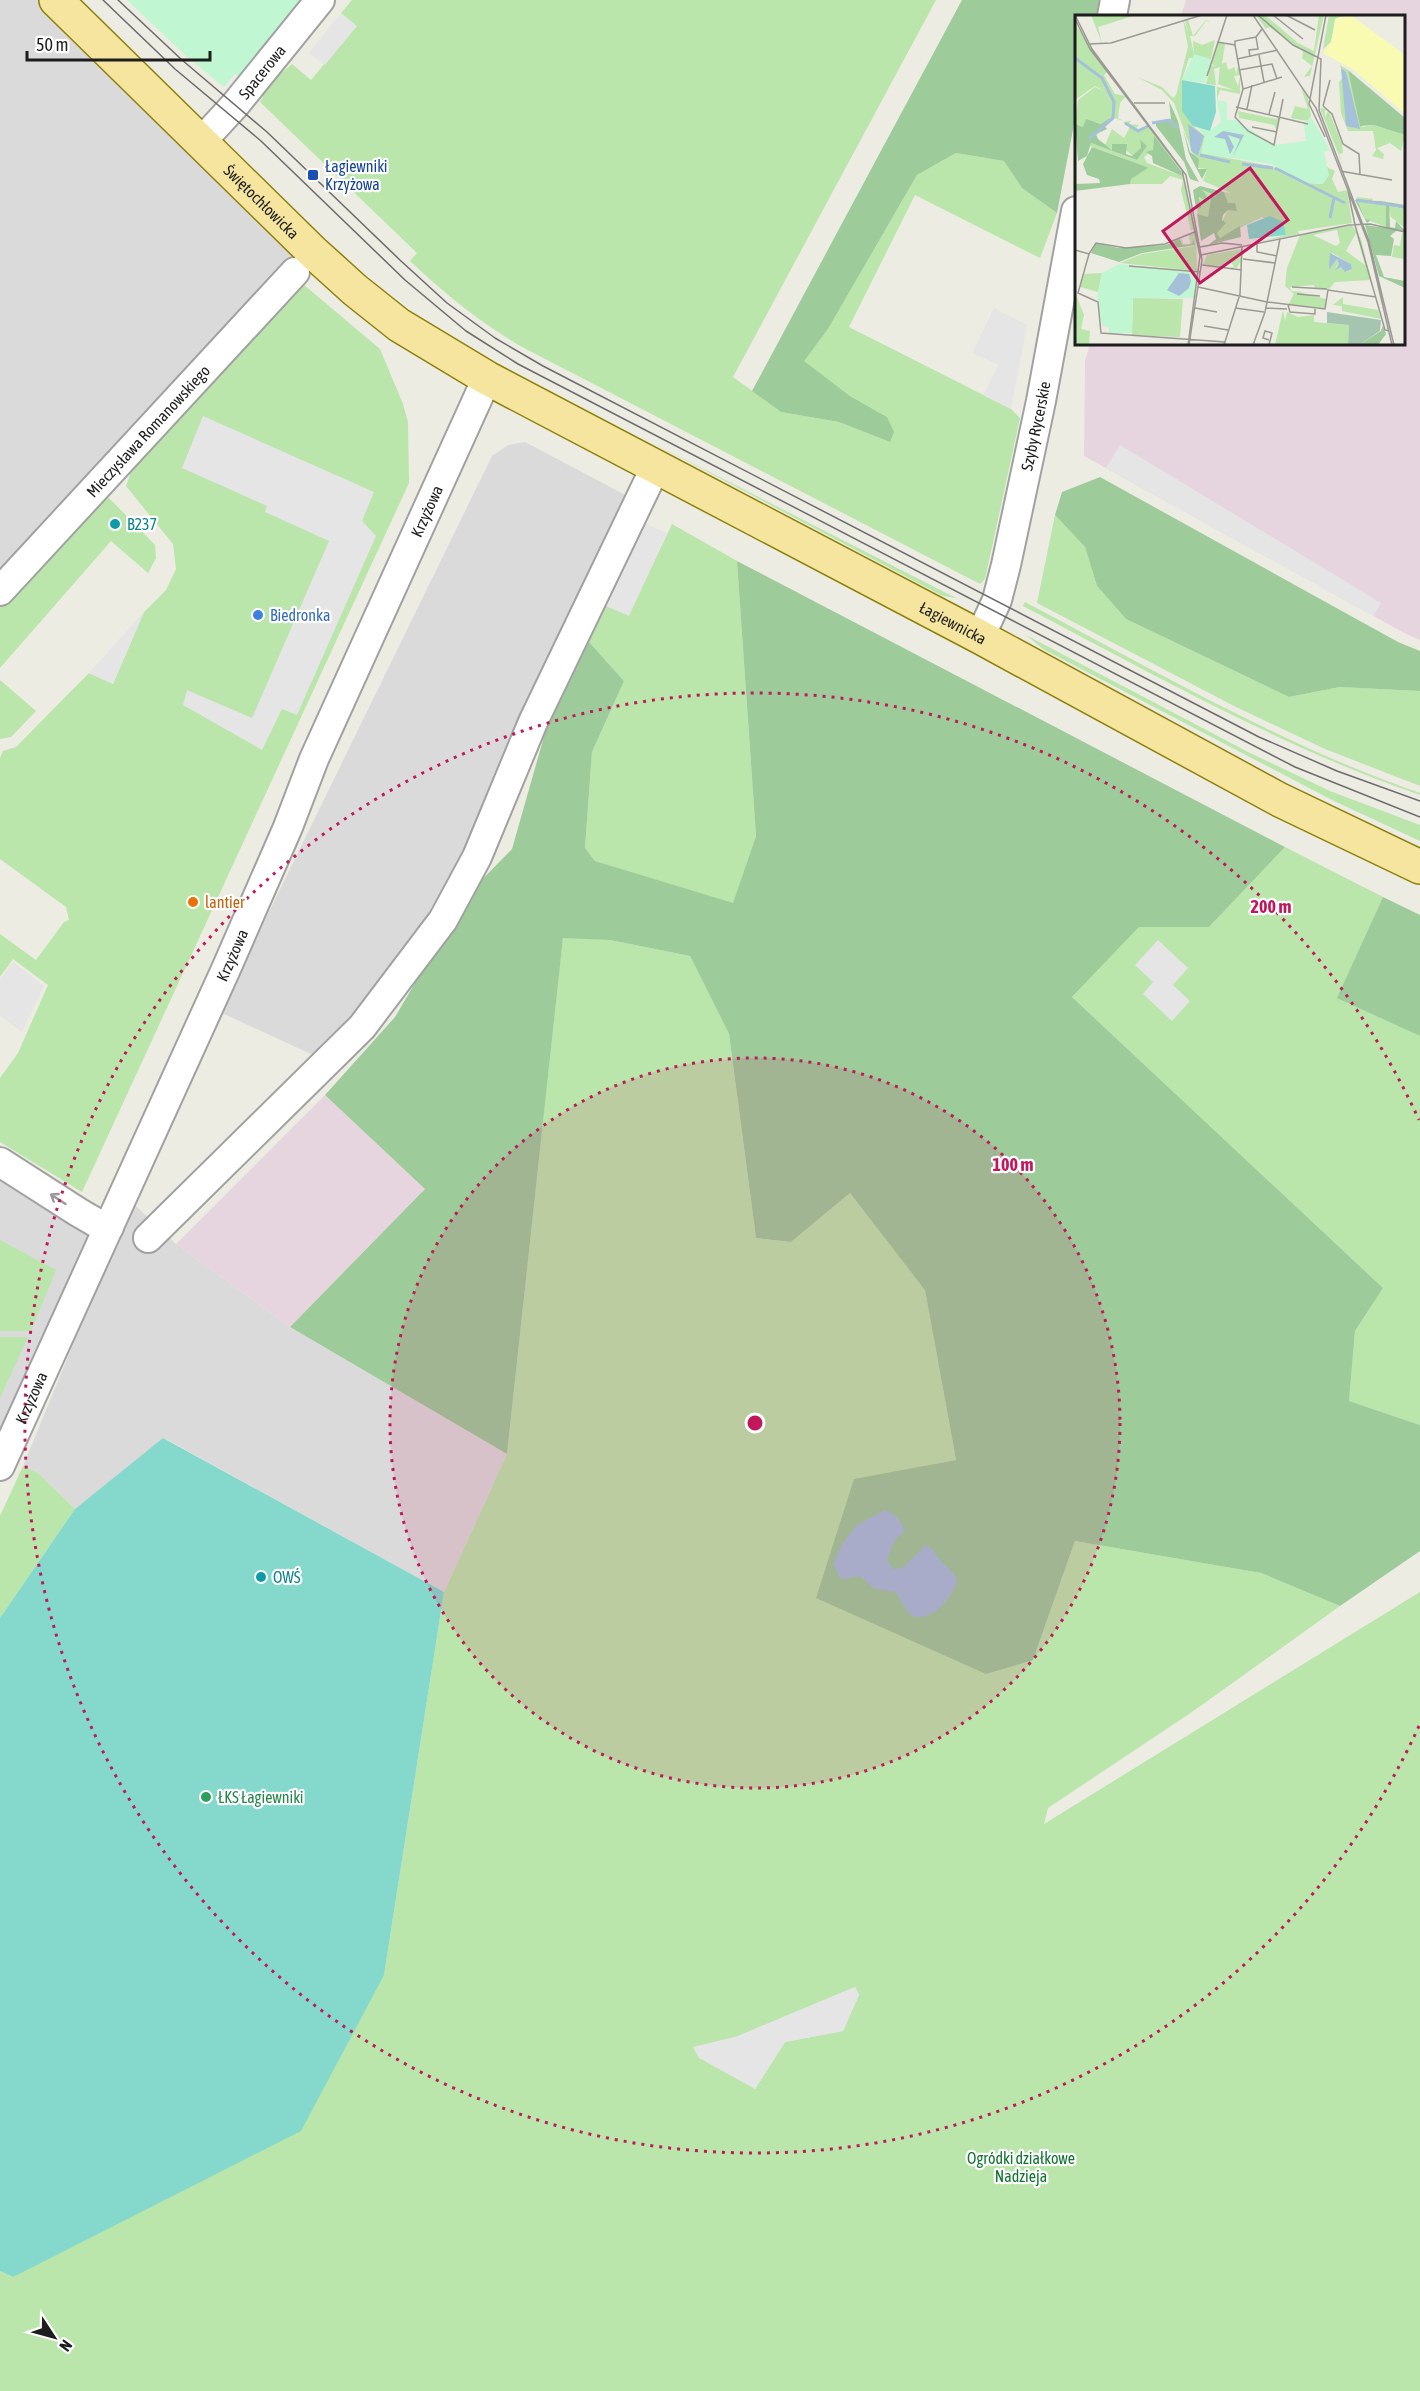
<svg xmlns="http://www.w3.org/2000/svg" width="1420" height="2391" font-family="'Asap Condensed',sans-serif">
<rect width="100%" height="100%" fill="#edece3"/>
<!-- residential -->
<g fill="#dbdada">
<polygon points="0,0 56,0 313,252 0,591"/>
<polygon points="525,442 633,499 465,853 374,1002 315,1056 220,1012 492,456 508,445"/>
<polygon points="0,1162 102,1226 0,1445"/>
<polygon points="135,1194 136,1206 176,1244 290,1327 507,1454 444,1592 164,1438 75,1509 38,1473 23,1466"/>
</g>
<!-- industrial -->
<g fill="#e6d5df">
<polygon points="1186,0 1420,0 1420,640 1406,634 1084,456 1085,361 1090,344 1404,344 1404,16 1181,16"/>
<polygon points="325,1095 425,1189 290,1327 176,1244"/>
</g>
<!-- grass -->
<g fill="#bae5ab" fill-rule="evenodd">
<path d="M352,0H936L733,377L781,412L839,422L890,442L887,417L850,396L803,361L828,329L917,175L956,153L1004,161L1022,188L1057,213L1040,258L915,195L849,327L1011,409L1020,418L985,579L980,584L526,349C483,325 446,295 410,261L417,253L260,102L263,97L258,93L292,64L311,80L356,26L341,13Z"/>
<polygon points="303,284 380,349 403,404 408,422 409,483 82,1192 0,1142 0,1078 18,1053 48,985 13,959 0,977 0,934 36,960 64,922 69,920 66,907 0,859 0,758 3,751 16,747 89,673 113,684 144,612 166,590 176,569 173,544 126,486 131,472"/>
<polygon points="651,442 948,594 957,598 943,596"/>
<polygon points="109,498 155,545 156,558 148,573 111,541 0,668 0,607 100,500"/>
<polygon points="1055,515 1085,547 1097,586 1126,619 1289,697 1340,687 1420,691 1420,786 1325,749 1236,707 1037,603"/>
<polygon points="672,524 737,561 756,836 733,904 595,861 585,848 592,752 624,681 589,642 606,606 629,615"/>
<path d="M1025,602C1154,670 1284,746 1420,793V795C1281,747 1153,674 1023,606Z"/>
<polygon points="1026,635 1248,752 1330,791 1420,825 1420,841 1334,801 1043,649"/>
<polygon points="0,680 36,711 11,737 0,739"/>
<polygon points="1285,847 1383,897 1338,997 1420,1036 1420,1425 1349,1401 1355,1331 1383,1288 1072,997 1139,927 1209,927"/>
<path d="M563,937L610,940L690,956L729,1034L756,1238L791,1242L850,1193L925,1289L956,1460L854,1480L1033,1660L1075,1541L1261,1573L1340,1606L1192,1712L1048,1808L1044,1824L1420,1592V2391H0V2271L13,2277L384,1975L444,1592L507,1454ZM855,1987L859,1995L843,2031L785,2042L755,2089L738,2036Z"/>
<polygon points="0,1240 56,1270 31,1331 0,1331"/>
<polygon points="0,1337 28,1337 0,1398"/>
<polygon points="23,1466 38,1473 75,1509 0,1618 0,1516"/>
</g>
<!-- forest -->
<g fill="#9dcb9a">
<polygon points="962,0 1099,0 1096,16 1076,16 1076,114 1057,213 1022,188 1004,161 956,153 917,175 828,329 804,361 850,396 887,417 894,432 890,442 839,422 781,412 752,391"/>
<polygon points="1100,477 1398,642 1420,651 1420,691 1340,687 1289,697 1126,619 1097,586 1085,547 1055,515 1062,492"/>
<polygon points="737,561 1285,847 1209,927 1139,927 1072,997 1383,1288 1355,1331 1349,1401 1420,1425 1420,1551 1340,1606 1261,1573 1075,1541 1033,1660 986,1674 816,1598 854,1479 956,1460 925,1290 850,1193 791,1242 756,1238 729,1034 690,956 610,940 563,938 507,1454 290,1327 425,1189 325,1095 395,1017 467,895 512,849 545,733 589,642 624,681 592,752 585,848 595,861 733,903 756,836"/>
<polygon points="1383,897 1420,915 1420,1036 1337,998"/>
</g>
<!-- park -->
<polygon fill="#c1f6d2" points="127,0 306,0 241,78 235,74 224,87 186,56"/>
<!-- pitch -->
<polygon fill="#84d9cc" points="163,1438 444,1592 384,1975 301,2131 13,2277 0,2271 0,1618 75,1509"/>
<!-- parking -->
<g fill="#e5e5e5">
<polygon points="341,13 357,26 325,65 309,53"/>
<polygon points="994,308 1027,325 1011,409 983,395 998,365 972,353"/>
<polygon points="203,416 374,492 362,521 376,536 297,715 282,709 262,750 183,705 187,690 252,718 329,541 265,512 267,506 182,468"/>
<polygon points="1120,445 1381,603 1373,616 1106,468"/>
<polygon points="644,523 667,533 629,616 606,606"/>
<polygon points="144,612 113,684 89,673 135,622"/>
<polygon points="1158,940 1188,968 1173,985 1190,1001 1172,1021 1143,994 1153,982 1135,965"/>
<polygon points="13,962 44,986 22,1032 0,1016 0,980"/>
<polygon points="855,1987 859,1995 843,2031 785,2042 755,2089 699,2058 693,2047 738,2036"/>
</g>
<!-- water -->
<path fill="#a5c1d9" d="M885,1510L897,1517L905,1530L895,1540L887,1559L893,1569L902,1568L926,1545C935,1549 934,1554 940,1560C948,1568 951,1569 957,1580C951,1599 937,1618 914,1617L906,1610L896,1592L873,1588L860,1576L841,1579L833,1564L843,1543L856,1526Z"/>
<g fill="none" stroke-linecap="round" stroke-linejoin="round">
<defs>
<g id="minor">
<polyline points="1112,16 1115,0"/>
<path id="s1" d="M201,142L235,105L320,0"/>
<path id="s2" d="M0,591L295,272"/>
<path id="s3" d="M980,637L997,600L1006,565L1041,401L1076,211"/>
<polyline points="0,1162 78,1212 102,1226 109,1227"/>
<polyline points="148,1238 362,1027 443,920 477,857 533,722 656,466"/>
<path id="s4" d="M0,1466L226,969L288,827L314,759L487,378"/>
</g>
<g id="major">
<path id="s5" d="M56,0L313,252L355,290L399,325L487,378L980,637L1280,800L1420,867"/>
</g>
</defs>
<!-- minor casing -->
<use href="#minor" stroke="#a1a1a1" stroke-width="32"/>
<!-- major casing -->
<use href="#major" stroke="#8d8008" stroke-width="36"/>
<!-- minor -->
<use href="#minor" stroke="#fff" stroke-width="28"/>
<!-- major -->
<use href="#major" stroke="#f6e59f" stroke-width="33"/>
<!-- tram -->
<g stroke="#6b6b6b" stroke-width="1.5">
<polyline points="103,0 175,69 261,141 405,280 466,331 518,364 1295,767 1420,817"/>
<polyline points="118,0 182,60 267,132 401,261 447,303 495,338 543,366 1259,737 1337,771 1420,801"/>
</g>
</g>
<!-- one-way arrows -->
<defs><path id="oneway-shaft" d="M-6 0H5M1.5-3L5.5 0L1.5 3" fill="none" stroke-width="1.6" stroke-linecap="round" stroke-linejoin="round" transform="scale(1.5)"/></defs>
<use stroke="#999" href="#oneway-shaft" transform="translate(58 1199) rotate(-147)"/>
<!-- distance rings -->
<circle cx="755" cy="1423" r="365" fill="#c2185b" fill-opacity=".12"/>
<g fill="none" stroke="#c2185b" stroke-width="3" stroke-dasharray="3 6">
<circle cx="755" cy="1423" r="365"/>
<path d="M1419 1726A730 730 0 1 1 1419 1120"/>
</g>
<!-- markers -->
<rect fill="#1a4fb4" stroke="#fff" stroke-width="2" x="307" y="169" width="12" height="12" rx="3"/>
<g fill="#0f9aa8" stroke="#fff" stroke-width="2">
<circle cx="115" cy="524" r="6"/>
<circle cx="261" cy="1577" r="6"/>
</g>
<circle fill="#3f7fe0" stroke="#fff" stroke-width="2" cx="258" cy="615" r="6"/>
<circle fill="#e8710a" stroke="#fff" stroke-width="2" cx="193" cy="902" r="6"/>
<circle fill="#2e9e5b" stroke="#fff" stroke-width="2" cx="206" cy="1797" r="6"/>
<g text-anchor="middle" stroke-width="4.5" stroke-linejoin="round" paint-order="stroke">
<!-- street labels -->
<g font-size="16" fill="#1d1d1d" stroke="#fff">
<text dy="6" stroke="none"><textPath href="#s1" startOffset="93">Spacerowa</textPath></text>
<text dy="6" stroke="none"><textPath href="#s5" startOffset="288">Świętochłowicka</textPath></text>
<text dy="6" stroke="none"><textPath href="#s3" startOffset="219">Szyby Rycerskie</textPath></text>
<text dy="6" stroke="none"><textPath href="#s2" startOffset="218">Mieczysława Romanowskiego</textPath></text>
<text dy="6" stroke="none"><textPath href="#s4" startOffset="1046">Krzyżowa</textPath></text>
<text dy="6" stroke="none"><textPath href="#s5" startOffset="1102">Łagiewnicka</textPath></text>
<text dy="6" stroke="none"><textPath href="#s4" startOffset="561">Krzyżowa</textPath></text>
<text dy="6" stroke="none"><textPath href="#s4" startOffset="75">Krzyżowa</textPath></text>
</g>
<!-- transit labels -->
<g font-size="16" fill="#164399" stroke="#fff" text-anchor="start">
<text x="325" y="172">Łagiewniki<tspan x="325" dy="18">Krzyżowa</tspan></text>
</g>
<!-- culture labels -->
<g font-size="16" fill="#0d838f" stroke="#fff" text-anchor="start">
<text x="127" y="530">B237</text>
<text x="273" y="1583">OWŚ</text>
</g>
<!-- shop labels -->
<g font-size="16" fill="#366cbe" stroke="#fff" text-anchor="start">
<text x="270" y="621">Biedronka</text>
</g>
<!-- food labels -->
<g font-size="16" fill="#c56008" stroke="#fff" text-anchor="start">
<text x="205" y="908">lantier</text>
</g>
<!-- leisure labels -->
<g font-size="16" fill="#27864d" stroke="#fff" text-anchor="start">
<text x="218" y="1803">ŁKS Łagiewniki</text>
</g>
<!-- park labels -->
<g font-size="16" fill="#117430" stroke="#fff">
<text x="1021" y="2164">Ogródki działkowe<tspan x="1021" dy="18">Nadzieja</tspan></text>
</g>
</g>
<!-- overview -->
<g transform="translate(1075 15)">
<rect width="330" height="330" fill="#edece3"/>
<path d="M16,0L35,1L61,0L23,12L27,28ZM181,0H190L223,28L239,36L244,0H249L235,61L229,62L237,51L227,43L228,36L194,12L191,14ZM254,0H270L260,4L256,27L248,34ZM108,5L114,19L110,7L113,5L118,21L131,5L135,7L131,6L120,21H115L119,39L118,26L127,30L140,25L136,44L114,43L107,65L118,111L130,121L126,138L196,151L228,168L248,169L252,152L260,156L257,164L263,177L272,175L277,208L223,216L224,219L178,228L211,220L187,202L145,223L142,218L153,194L149,177L156,178L128,166L132,154L123,153L99,88L87,75L62,62L87,72L98,83L101,80L113,32ZM114,112L128,123L124,138L116,134ZM1,10L32,57L29,60L40,79L51,81L45,88L43,103L49,106L36,102L26,109L21,107L8,112L0,109L3,85L20,72L31,77L20,71L0,85ZM142,27L150,29L147,49L151,47L153,55L160,52L161,60L163,51L165,60L159,61L163,71L165,62V79L145,75L142,84V72L159,75L143,69L145,52L139,54L141,70L131,69L136,50L141,51L137,49ZM265,50L273,55L287,112L299,110L330,120L326,136L315,128L302,133L309,139L308,144L297,141L301,135L298,116H273L266,98L264,67L268,62ZM226,73L232,79L236,101L232,106L216,103L220,91L233,94ZM245,93L250,94V102L253,96L255,99L267,129L268,138L264,139L269,153ZM163,96L201,104L204,101L202,116L199,110L164,103ZM56,106L54,109L64,110L61,113L67,115L73,109L107,158L120,214L116,216L106,175L108,165L95,161L87,169H55V164L72,152L15,131L16,128L62,145L72,131L65,124L66,133L58,141L46,131L37,129L38,135L30,130L37,114L49,123L55,112L48,107ZM79,126L107,161L72,148L69,142L78,135ZM127,175L141,182L136,184L133,203L122,199ZM282,182L298,184L296,187L311,191V212L290,204ZM313,191L330,194V213L316,202ZM277,210L286,224L296,265L260,267L253,275L240,274L239,270L215,272L216,276L244,278L223,277L251,284L250,294L213,290L219,279L210,271L212,253L225,220ZM262,215L265,228L261,231L238,220ZM281,218L290,250L271,236ZM257,238L276,249L277,254L271,257L266,252L260,253L264,249L262,244L254,255ZM121,217L122,256L45,248L67,239L119,231L118,224L117,229L107,230L105,227L107,223L108,229H115L114,220ZM327,218H330V244L317,242L319,230L325,231ZM167,234L166,254L165,247L162,253H153L159,252L156,247L149,252L128,250L132,240ZM27,258L23,277L5,272L8,259ZM0,277L9,300L6,314L15,316L14,330H0ZM268,282V289L303,295L306,304L267,296V291L258,290ZM58,283L108,284L105,322L57,320ZM208,295L210,306L212,297L223,302L239,300V307L274,310L273,330H200Z" fill="#bae5ab" fill-rule="evenodd"/>
<path d="M273,55L330,103V120L299,110L285,111ZM94,86L103,106L111,144L124,167L115,164L109,147L81,111V108L96,104ZM36,102L29,110L32,114L21,119L23,124L37,135V129H52L51,139L57,141L66,133L65,124L72,131L62,145L16,128L12,141L3,146L0,109L8,112L11,104L26,109ZM108,114L115,137L124,144L123,154H132L127,164L114,139ZM79,121L106,156L107,161L78,148L77,141L71,137L78,135ZM17,132L72,152L73,153L56,164L55,169L0,176V169L25,168L24,164L12,160L8,149ZM125,171L149,177L153,188H160L162,196L153,195L148,200L147,205L151,208L142,218L145,223L165,211L166,222L133,230L141,224L139,218L126,226L122,199L133,202L136,183L141,181L127,175L132,181L130,185L124,182L126,193L121,194L118,175ZM280,185L306,186L330,190V194L314,190L315,212L320,213L321,206L330,216H321L315,221L319,224L316,241L301,240L309,262L330,266V273L304,261L290,210L311,213V190L283,186L290,204L296,205L292,208ZM105,224L107,230L117,229L118,224L120,230L67,238L44,247L16,238L21,228L43,233L91,230ZM308,310L311,319L303,330H284L306,316Z" fill="#9dcb9a"/>
<path d="M277,1L330,40V99L279,55L248,38L256,27L261,3Z" fill="#f9fbb3"/>
<path d="M252,297L306,305L305,316L284,330H273L274,310L252,308Z" fill="#a5c5b1"/>
<path d="M119,39L136,44L130,68L107,65ZM142,85L152,87V105H161L199,130L231,126L229,109L236,102L255,135L249,137L254,160L248,169L228,167L196,149L126,138L130,121L123,113L135,116L146,107ZM44,249L123,258L119,283H58L57,318H34V312L27,311L22,283L27,258Z" fill="#c1f6d2"/>
<path d="M107,65L140,71L141,97L135,116L118,111L107,96ZM195,201L208,207L211,220L174,224L172,210Z" fill="#84d9cc"/>
<path d="M266,53L271,57L285,114L271,111ZM113,109L129,121L123,141L116,136ZM148,116L169,120L157,143L165,124L153,120L159,132L155,139L150,124L139,122ZM255,238L276,249L277,254L270,257L266,252L260,255L264,249L262,244L254,255ZM104,258L114,259L116,266L114,273L104,281L92,275Z" fill="#a5c1d9"/>
<path fill="none" stroke="#a5c1d9" stroke-width="3" d="M0,43L27,63L39,87L38,103L14,124M50,108L63,116L73,111M77,108L94,105L101,113M125,140L155,147M167,149L198,153M200,153L270,188M281,185L330,192M255,203L259,183"/>
<path fill="none" stroke="#9a9994" stroke-width="1.5" d="M0,0L17,34L111,160L127,245L114,330M178,0L241,93L293,227L317,330M183,0L218,30L246,44L244,95L294,226L319,330M198,0L228,24M211,0L240,15M0,4L15,34L107,155L125,241L113,330M142,27L160,30L168,74M14,29L36,28L127,0M160,30V26L181,22L187,14M184,40L189,67M175,42L174,35L183,34L181,22M162,44L203,35M164,55L197,49L202,64M132,61L152,0M207,62L168,74L160,102L173,116L199,130L208,84M59,88H90M248,91L257,99L268,129L284,139L285,159M248,91L255,65M161,92L233,109M172,94L177,70M194,99L200,77M177,112L202,117M250,122L234,89L251,0M265,156L317,165M273,176L280,210M280,210L310,315L314,316M182,229V237L202,241M125,232L147,228L167,230M0,235L14,239L21,228L51,233L90,229L122,216M14,239L3,278L23,287L26,318L150,327M126,240L274,210L295,209L330,217M168,244L200,248M127,250L167,255M54,251L125,257M123,272L192,287M217,272L252,274M222,279L245,281M192,287L250,294L253,275L301,282M213,290L215,297L240,299V294M120,293L142,297M160,293L189,297M191,293L212,294M129,311L153,315M149,330L165,279L167,232M178,330L190,297L205,224M194,330L197,318L190,316L188,323L194,325"/>
<path fill="#c2185b" fill-opacity="0.15" stroke="#c2185b" stroke-width="3" d="M175,153L213,205L125,268L88,216Z"/>
<rect width="330" height="330" fill="none" stroke="#1d1d1d" stroke-width="3"/>
</g>
<circle cx="755" cy="1423" r="9" fill="#c2185b" stroke="#fff" stroke-width="3"/>
<g font-size="18" text-anchor="middle" font-weight="bold" fill="#c2185b" stroke="#fff" stroke-width="4.5" stroke-linejoin="round" paint-order="stroke">
<text x="1271" y="913">200 m</text>
<text x="1013" y="1171">100 m</text>
</g>
<!-- north arrow -->
<g transform="translate(54 2337) rotate(126)" stroke="#ffffff" stroke-width="4.5" paint-order="stroke">
<path d="M0-4.5L10 22L0 15L-10 22Z" fill="#1d1d1d"/>
<text y="-9" font-size="16" font-weight="bold" text-anchor="middle" fill="#1d1d1d">N</text>
</g>
<!-- scale -->
<path d="M27 51v9h183v-9" fill="none" stroke="#1d1d1d" stroke-width="3"/>
<text x="36" y="51" font-size="18" fill="#1d1d1d" stroke="#ffffff" stroke-width="4.5" paint-order="stroke">50 m</text>
</svg>
